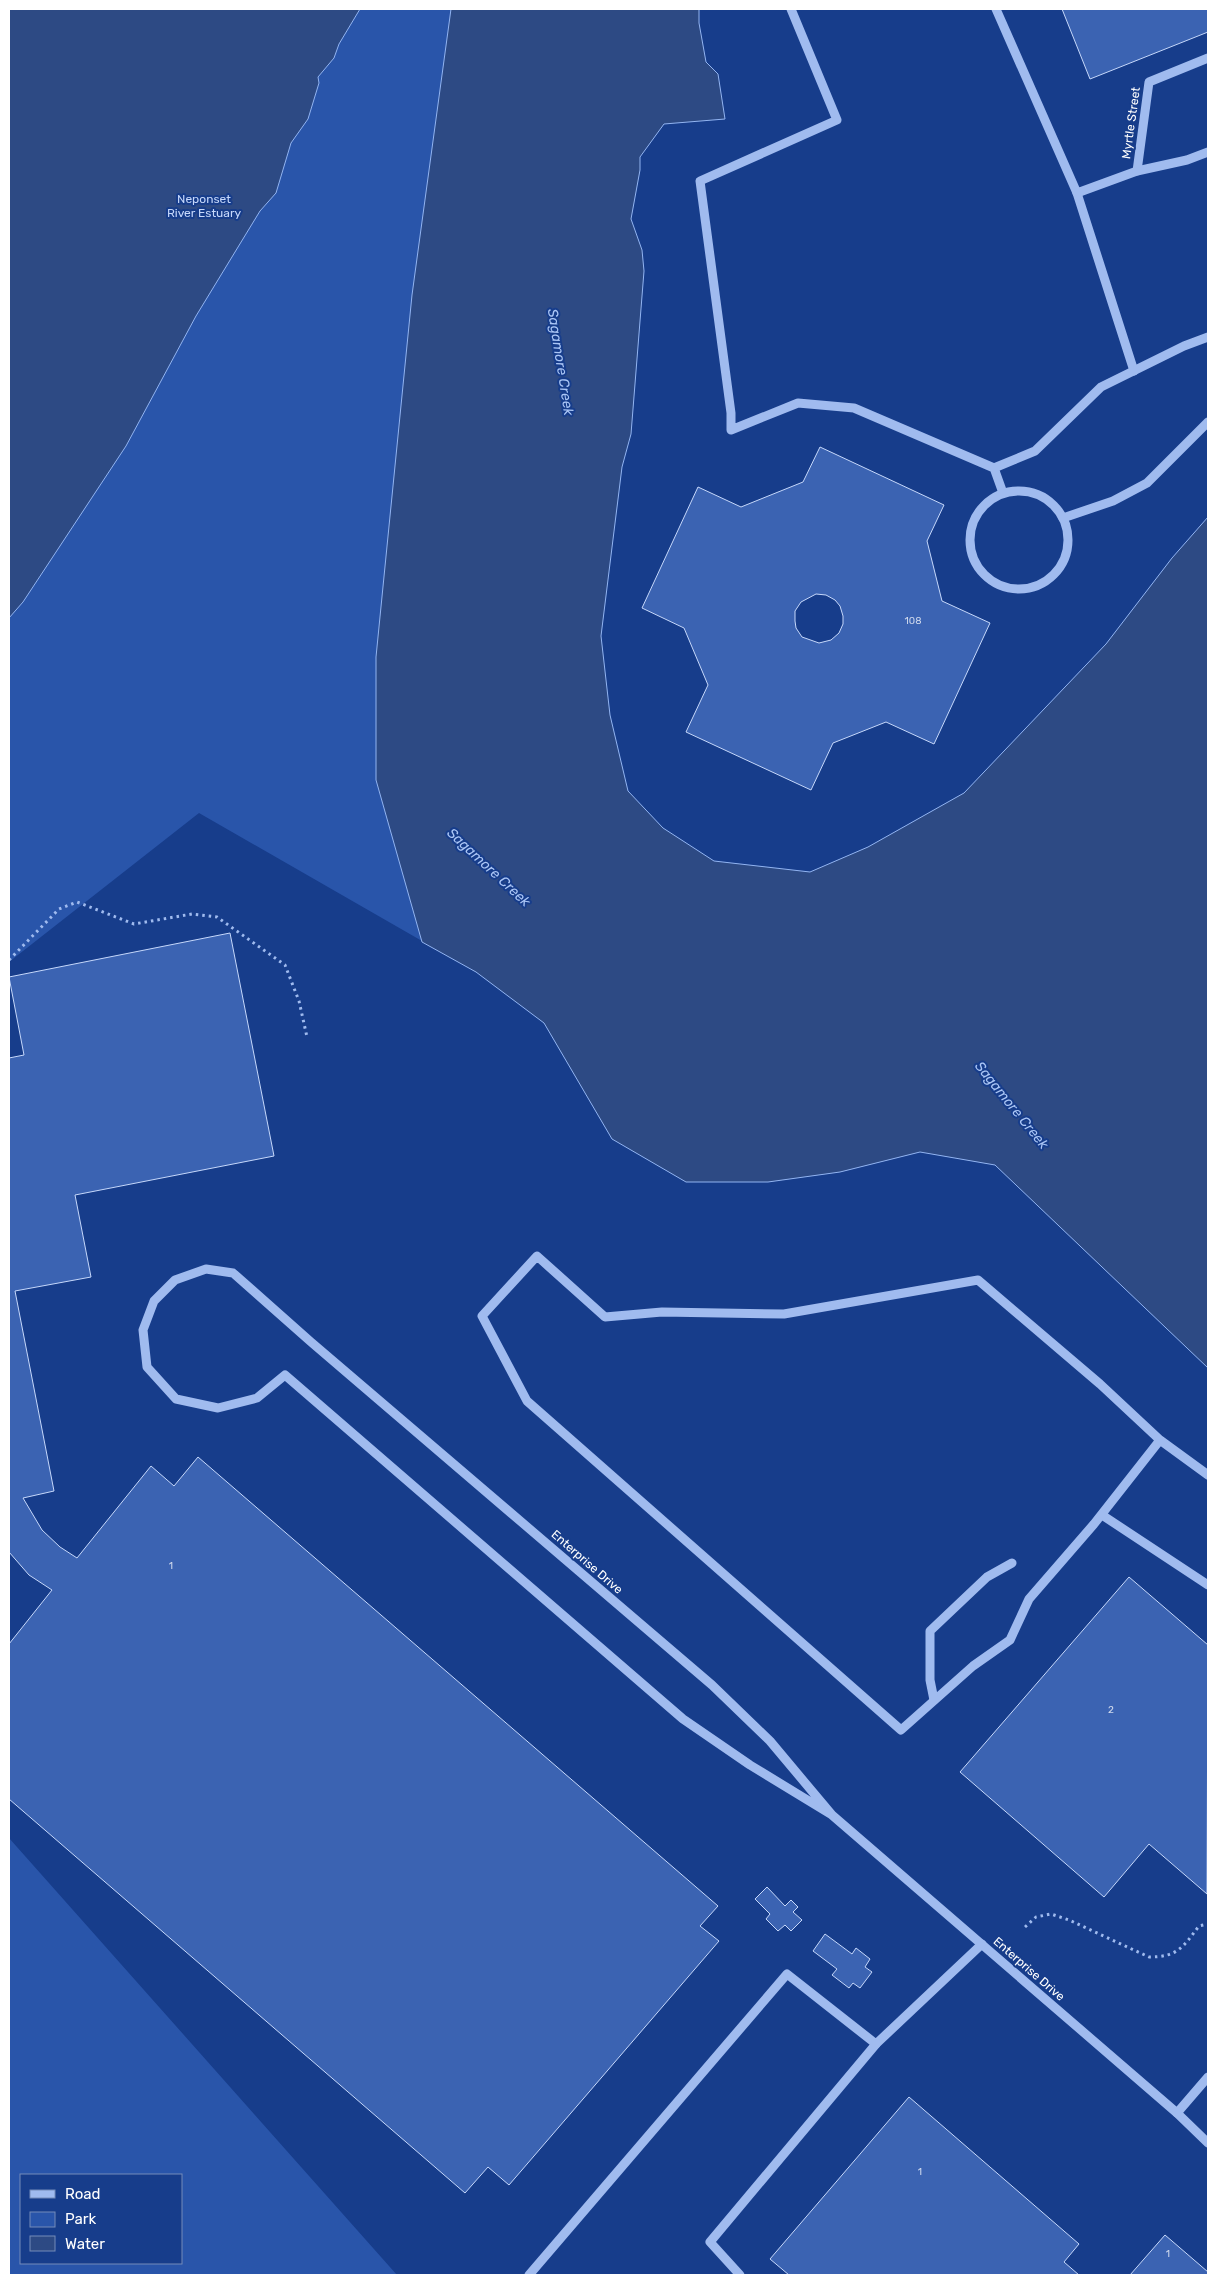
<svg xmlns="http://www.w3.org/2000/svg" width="1217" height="2284" font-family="Rubik,sans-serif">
<rect width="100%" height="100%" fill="#173d8b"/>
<!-- green -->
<g fill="#2955aa" fill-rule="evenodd">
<polygon points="9,9 699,9 699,23 706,62 718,74 725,119 664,124 640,157 640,170 631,219 642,250 644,271 631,434 622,467 601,636 610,715 628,791 663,828 714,861 810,872 868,847 964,793 1106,644 1172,558 1208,517 1208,1368 995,1165 920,1152 840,1172 768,1182 686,1182 612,1139 544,1023 476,972 199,813 9,962"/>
<path d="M9,1838L397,2275H9ZM181,2175V2263H21V2175Z"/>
</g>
<!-- water -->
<g fill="#2d4a84" stroke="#92b4f1">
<polygon points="9,9 360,9 339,44 334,58 318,77 319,83 308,119 291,143 276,193 260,211 196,316 126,446 23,602 9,618"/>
<polygon points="451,9 699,9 699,23 706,62 718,74 725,119 664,124 640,157 640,170 631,219 642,250 644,271 631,434 622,467 601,636 610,715 628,791 663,828 714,861 810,872 868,847 964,793 1106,644 1172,558 1208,517 1208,1368 995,1165 920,1152 840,1172 768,1182 686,1182 612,1139 544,1023 476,972 422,942 376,780 376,657 412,295"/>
</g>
<!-- building -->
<g fill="#3b63b2" stroke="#c6d8fb" fill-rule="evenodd">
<polygon points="1062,9 1208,9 1208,32 1090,79"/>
<path d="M820,447L944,505L927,541L942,601L990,623L934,744L886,722L833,743L811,790L686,732L708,685L684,628L642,608L698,487L741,507L803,482ZM816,594L826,595L835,600L840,606L843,616V624L839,633L831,640L819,643L802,637L796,628L795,621V611L801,602Z"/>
<polygon points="230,933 274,1156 75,1195 91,1277 15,1291 54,1491 23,1498 42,1530 60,1547 77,1558 151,1466 174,1486 198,1457 718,1906 700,1926 719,1941 509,2185 488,2167 465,2193 9,1799 9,1644 52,1590 29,1575 9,1552 9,1058 24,1055 9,977"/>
<polygon points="1129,1577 1208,1645 1207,1894 1149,1844 1104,1897 960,1772"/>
<polygon points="767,1887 785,1906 791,1900 798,1907 793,1912 802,1920 791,1931 785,1925 778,1931 766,1919 770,1914 755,1899"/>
<polygon points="825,1934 852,1954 856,1948 870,1959 865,1967 872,1972 860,1988 853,1983 849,1988 832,1975 837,1969 813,1951"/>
<polygon points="909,2097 1079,2244 1064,2262 1079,2275 789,2275 770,2259"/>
<polygon points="1165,2235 1208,2272 1208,2275 1130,2275"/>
</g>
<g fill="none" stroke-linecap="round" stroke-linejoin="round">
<!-- path -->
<g stroke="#a0bbef" stroke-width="3" stroke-dasharray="2.5 4" stroke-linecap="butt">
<polyline points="9,960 59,909 77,902 134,924 192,914 217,917 285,965 299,1001 307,1037"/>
<path d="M1025,1927L1036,1917L1051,1914L1069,1920L1149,1957C1178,1957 1183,1947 1199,1926L1208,1924"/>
</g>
<!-- minor -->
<g stroke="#a0bbef" stroke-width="9">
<polyline points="791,9 837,120 700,181 731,413 731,430 798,403 854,408 994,468 1003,493"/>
<polyline points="996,9 1077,193 1137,171 1187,160 1208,152"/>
<polyline points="1137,171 1149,82 1208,58"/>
<polyline points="1077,193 1134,371"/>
<polyline points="994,468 1035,451 1101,387 1184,346 1208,337"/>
<circle cx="1019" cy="540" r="49"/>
<polyline points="1063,518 1113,501 1147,483 1208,422"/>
<polyline points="1160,1440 1094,1524 1029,1599 1010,1640 973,1666 901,1730 527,1401 482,1316 537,1256 605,1317 662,1312 784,1314 978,1280 1100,1384 1160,1440 1208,1475"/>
<polyline points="1102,1515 1208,1585"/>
<polyline points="934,1700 930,1680 930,1631 987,1577 1012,1563"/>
<polyline points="832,1815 750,1765 683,1719 285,1375 257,1398 218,1408 176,1399 147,1367 143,1330 154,1301 175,1280 206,1269 233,1273 311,1342 712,1685 770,1741 832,1815 1177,2113 1208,2143"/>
<polyline points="1177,2113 1208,2077"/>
<polyline points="529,2275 787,1974 876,2044 982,1944"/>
<polyline points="740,2275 710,2242 876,2044"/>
</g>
</g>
<g text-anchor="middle" stroke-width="4" stroke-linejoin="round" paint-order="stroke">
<!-- number labels -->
<g font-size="10" fill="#ced8ec">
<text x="913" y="624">108</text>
<text x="171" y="1569">1</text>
<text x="1111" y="1713">2</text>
<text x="920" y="2175">1</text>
<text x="1168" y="2257">1</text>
</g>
<!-- street labels -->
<g font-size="12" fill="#fff" stroke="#173d8b">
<text transform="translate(1131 123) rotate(-82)" y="4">Myrtle Street</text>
<text transform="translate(587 1562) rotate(41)" y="4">Enterprise Drive</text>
<text transform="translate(1029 1969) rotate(41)" y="4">Enterprise Drive</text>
</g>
<!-- park labels -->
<g font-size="12" fill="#c6d8fb" stroke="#173d8b">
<text x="204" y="203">Neponset<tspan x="204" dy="14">River Estuary</tspan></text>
</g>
<!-- water labels -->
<g font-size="14" font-style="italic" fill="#abc6f6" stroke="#173d8b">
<text transform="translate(561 362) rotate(81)" y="5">Sagamore Creek</text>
<text transform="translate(489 867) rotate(43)" y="5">Sagamore Creek</text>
<text transform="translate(1012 1105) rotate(51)" y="5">Sagamore Creek</text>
</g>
</g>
<!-- border -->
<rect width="1217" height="2284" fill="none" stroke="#ffffff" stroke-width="20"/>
<!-- legend -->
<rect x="20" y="2174" width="162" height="90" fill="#173d8b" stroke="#748bb9"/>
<rect x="30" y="2190" width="25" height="8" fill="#a0bbef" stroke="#748bb9"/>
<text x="65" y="2199" font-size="15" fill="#ffffff">Road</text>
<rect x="30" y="2212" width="25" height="15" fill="#2955aa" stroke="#748bb9"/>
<text x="65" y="2224" font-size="15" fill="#ffffff">Park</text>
<rect x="30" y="2236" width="25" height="15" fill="#2d4a84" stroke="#748bb9"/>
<text x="65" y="2249" font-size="15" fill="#ffffff">Water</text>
</svg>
